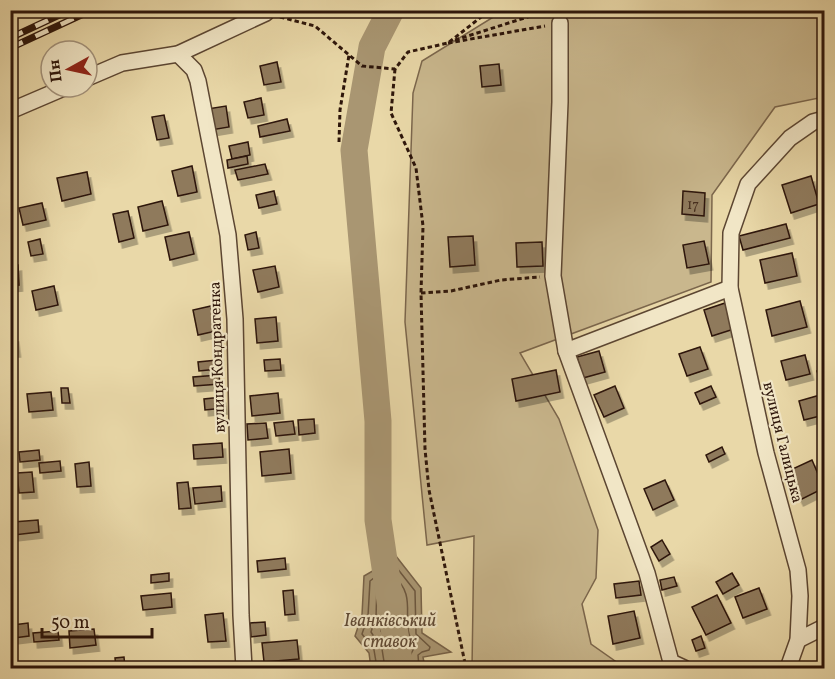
<svg xmlns="http://www.w3.org/2000/svg" width="835" height="679" font-family="Vollkorn,serif">
<defs>
<filter id="shadow"><feDropShadow dx="3.5" dy="6" stdDeviation="0" flood-color="#0004"/></filter>
</defs>
<rect width="100%" height="100%" fill="#e9d8a8"/>
<filter id="stains"><feTurbulence type="fractalNoise" baseFrequency=".00333" numOctaves="4"/><feColorMatrix values="0 0 0 0 .2 0 0 0 0 .09 0 0 0 0 .02 0 0 0 .5 -.17"/></filter>
<radialGradient id="worn" r=".72"><stop offset=".6" stop-color="#630" stop-opacity="0"/><stop offset="1" stop-color="#630" stop-opacity=".3"/></radialGradient>
<!-- green -->
<polygon fill="#c9b78d" stroke="#7b664c" stroke-width="1.5" points="503,11 824,11 824,97 775,107 712,195 711,282 520,353 559,419 598,530 596,578 582,604 591,644 625,668 472,668 474,536 427,545 405,322 413,93 422,61"/>
<!-- water -->
<polygon fill="#a99672" stroke="#776248" stroke-width="1.5" points="392,551 421,588 422,633 451,652 423,657 425,668 371,668 369,653 355,636 362,615 364,576 383,565"/>
<g fill="none" stroke-linecap="round" stroke-linejoin="round">
<!-- shore -->
<g stroke="#6b563e" stroke-width="1.5">
<polyline points="377,668 374,650 362,634 368,616 370,581 393,563 415,591 416,634 430,647 429,650 422,652 418,655 419,668"/>
<path d="M385,668L382,649L371,632L376,617L377,585L392,575C421,597 397,623 415,646L410,656L411,668"/>
<polyline points="394,668 390,646 381,631 385,616 386,590 390,587 399,597 399,634 404,647 401,656 402,668"/>
</g>
<!-- river -->
<polyline stroke="#a99672" stroke-width="27" points="391,10 372,47 354,150 378,421 378,520 400,668"/>
</g>
<!-- building -->
<g fill="#8f7a5c" stroke="#2d150a" stroke-width="1.5" filter="url(#shadow)">
<polygon points="277,62 281,82 264,85 260,66"/>
<polygon points="499,64 501,85 482,87 480,66"/>
<polygon points="261,98 264,115 248,118 244,102"/>
<polygon points="226,106 229,127 211,130 207,109"/>
<polygon points="164,115 169,138 157,140 152,117"/>
<polygon points="287,119 290,131 260,137 258,126"/>
<polygon points="248,142 250,155 232,159 229,146"/>
<polygon points="247,156 248,164 228,168 227,160"/>
<polygon points="265,164 268,174 238,180 235,170"/>
<polygon points="192,166 197,192 178,196 172,171"/>
<polygon points="87,172 91,194 62,201 57,178"/>
<polygon points="811,176 819,204 791,213 782,185"/>
<polygon points="274,191 277,204 259,208 256,195"/>
<polygon points="683,191 705,193 704,216 682,214"/>
<polygon points="162,201 168,225 143,231 138,207"/>
<polygon points="42,203 46,220 23,225 19,208"/>
<polygon points="128,211 134,238 119,242 113,214"/>
<polygon points="786,224 790,238 743,250 739,236"/>
<polygon points="189,232 194,254 170,260 165,237"/>
<polygon points="256,232 259,248 248,250 245,235"/>
<polygon points="473,236 475,265 450,267 448,237"/>
<polygon points="40,239 43,254 31,256 28,242"/>
<polygon points="704,241 709,264 687,268 683,245"/>
<polygon points="542,242 543,266 517,267 516,243"/>
<polygon points="792,253 797,276 765,283 760,260"/>
<polygon points="18,265 19,285 10,286 10,266"/>
<polygon points="275,266 279,287 258,292 253,270"/>
<polygon points="54,286 58,305 36,310 32,291"/>
<polygon points="800,301 807,327 772,336 766,310"/>
<polygon points="725,303 734,329 712,336 704,310"/>
<polygon points="211,306 216,331 198,335 193,310"/>
<polygon points="276,317 278,341 257,343 255,319"/>
<polygon points="10,336 15,336 17,351 10,351"/>
<polygon points="700,347 708,369 687,376 679,354"/>
<polygon points="599,351 605,372 583,378 577,357"/>
<polygon points="805,355 810,374 786,380 781,361"/>
<polygon points="280,359 281,370 265,371 264,360"/>
<polygon points="217,360 218,369 199,371 198,362"/>
<polygon points="824,369 824,382 821,383 817,371"/>
<polygon points="556,370 560,392 516,401 512,379"/>
<polygon points="219,375 220,384 194,386 193,377"/>
<polygon points="615,386 624,408 604,417 594,395"/>
<polygon points="711,386 716,397 700,404 695,393"/>
<polygon points="61,388 68,388 70,403 62,403"/>
<polygon points="51,392 53,410 29,412 27,394"/>
<polygon points="278,393 280,413 252,416 250,396"/>
<polygon points="820,395 824,415 804,420 799,401"/>
<polygon points="222,397 224,408 205,410 204,399"/>
<polygon points="314,419 315,433 299,435 298,420"/>
<polygon points="293,421 295,434 276,436 274,423"/>
<polygon points="266,423 268,438 248,440 247,424"/>
<polygon points="222,443 223,457 194,459 193,445"/>
<polygon points="722,447 725,454 709,462 706,455"/>
<polygon points="289,449 291,473 262,476 260,452"/>
<polygon points="39,450 40,460 20,462 19,452"/>
<polygon points="812,460 824,488 800,500 786,472"/>
<polygon points="60,461 61,471 40,473 39,463"/>
<polygon points="89,462 91,486 77,487 75,464"/>
<polygon points="32,472 34,492 19,493 17,473"/>
<polygon points="665,480 674,500 653,510 644,489"/>
<polygon points="188,482 191,508 179,509 177,483"/>
<polygon points="221,486 222,501 195,504 193,488"/>
<polygon points="38,520 39,532 14,535 13,522"/>
<polygon points="662,540 670,554 659,561 651,547"/>
<polygon points="285,558 286,569 258,572 257,561"/>
<polygon points="169,573 169,581 151,583 151,575"/>
<polygon points="732,573 739,585 723,594 716,582"/>
<polygon points="674,577 677,586 662,590 660,580"/>
<polygon points="639,581 641,595 616,598 614,584"/>
<polygon points="759,588 767,609 743,618 735,597"/>
<polygon points="293,590 295,614 285,615 283,591"/>
<polygon points="171,593 172,607 143,610 141,596"/>
<polygon points="717,595 731,623 706,635 692,607"/>
<polygon points="634,611 640,638 613,644 608,616"/>
<polygon points="223,613 226,641 208,642 205,615"/>
<polygon points="265,622 266,635 251,637 250,623"/>
<polygon points="28,623 29,636 14,638 13,625"/>
<polygon points="94,629 96,645 70,648 69,631"/>
<polygon points="58,631 59,640 34,642 33,633"/>
<polygon points="701,636 705,648 696,651 692,640"/>
<polygon points="297,640 299,659 264,662 262,643"/>
<polygon points="124,657 125,668 116,668 115,658"/>
</g>
<g fill="none" stroke-linecap="round" stroke-linejoin="round">
<defs>
<g id="minor">
<polyline points="560,23 560,102 553,276 566,351 647,573 671,662 684,668"/>
<polyline points="178,54 194,70 198,81 228,235 235,319 241,615 244,668"/>
<polyline points="87,78 122,63 178,54 266,13"/>
<polyline points="10,111 66,87"/>
<polyline points="566,351 730,288"/>
<polyline points="798,640 824,627"/>
<polyline points="788,668 798,640 800,596 798,570 766,453 730,288 731,233 748,184 790,138 813,122 824,119"/>
</g>
</defs>
<!-- minor casing -->
<use href="#minor" stroke="#5c4632" stroke-width="18"/>
<!-- path -->
<g stroke="#2d150a" stroke-width="3" stroke-dasharray="4.5 3" stroke-linecap="butt">
<polyline points="570,16 579,10"/>
<polyline points="280,17 315,26 362,66 395,69 408,52 448,43 490,10"/>
<polyline points="455,40 534,15 536,10"/>
<polyline points="448,43 545,26"/>
<polyline points="395,69 391,113 416,168 423,226 421,293 425,449 429,490 466,668"/>
<polyline points="339,142 340,110 349,55"/>
<polyline points="421,293 451,291 501,280 540,277"/>
<polyline points="648,668 658,666"/>
</g>
<!-- minor -->
<use href="#minor" stroke="#f1e6c6" stroke-width="15"/>
<defs>
<g id="rail">
<polyline points="10,38 70,10"/>
<polyline points="10,48 92,10"/>
</g>
</defs>
<!-- rail casing -->
<use href="#rail" stroke="#2d150a" stroke-width="7"/>
<!-- rail -->
<use href="#rail" stroke="#f1e6c6" stroke-width="4.5" stroke-dasharray="14" stroke-linecap="butt"/>
</g>
<g text-anchor="middle" stroke-width="4.5" stroke-linejoin="round" paint-order="stroke">
<!-- number labels -->
<g font-size="14" fill="#462e1e">
<text x="693" y="209">17</text>
</g>
<!-- street labels -->
<g font-size="16" fill="#2d150a" stroke="#f1e6c6">
<text transform="translate(216 357) rotate(-92)" y="6">вулиця Кондратенка</text>
<text transform="translate(784 442) rotate(76)" y="6">вулиця Галицька</text>
</g>
<!-- water labels -->
<g font-size="18" font-style="italic" fill="#5f4934" stroke="#f1e6c6">
<text x="390" y="626">Іванківський<tspan x="390" dy="21">ставок</tspan></text>
</g>
</g>
<!-- margin -->
<rect width="835" height="679" fill="none" stroke="#e9d8a8" stroke-width="36"/>
<rect x="12" y="12" width="811" height="655" fill="none" stroke="#2d150a" stroke-width="3"/>
<rect x="18" y="18" width="799" height="643" fill="none" stroke="#2d150a" stroke-width="1.5"/>
<!-- north arrow -->
<g transform="translate(69 69) rotate(262)"><circle r="28" fill="#f1e6c6" stroke="#a3927b" stroke-width="1.5"/>
<path d="M0-4.5L10 22L0 15L-10 22Z" fill="#8f2418"/>
<text y="-9" font-size="16" font-weight="bold" text-anchor="middle" fill="#2d150a">Пн</text>
</g>
<!-- scale -->
<path d="M42 628v9h110v-9" fill="none" stroke="#2d150a" stroke-width="3"/>
<text x="51" y="628" font-size="18" fill="#2d150a" stroke="#f1e6c6" stroke-width="4.5" paint-order="stroke">50 m</text>
<rect width="100%" height="100%" filter="url(#stains)"/>
<rect width="100%" height="100%" fill="url(#worn)"/>
</svg>
